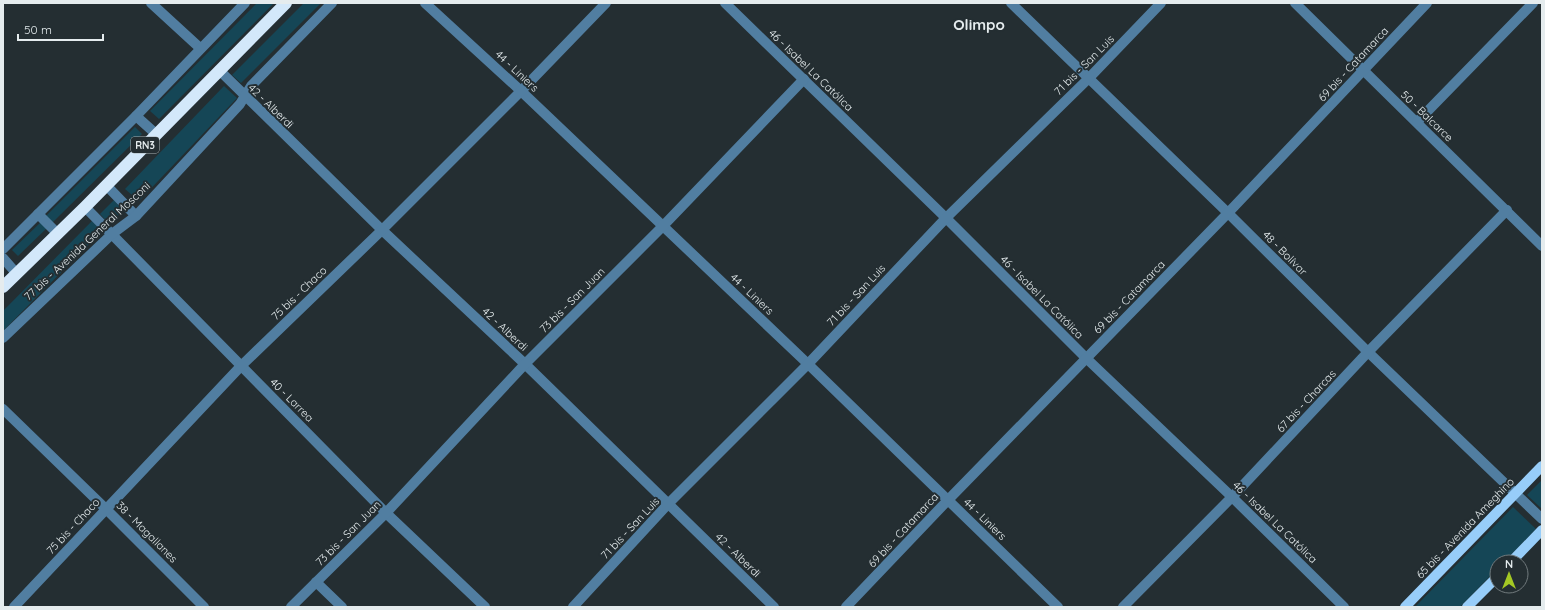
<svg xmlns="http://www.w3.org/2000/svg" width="1545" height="610" font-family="Quicksand,sans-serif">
<rect width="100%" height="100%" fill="#242e32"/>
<!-- green -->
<g fill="#154656">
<polygon points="257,3 274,3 159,119 150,111"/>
<polygon points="304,3 321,3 241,83 232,75"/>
<polygon points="224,86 237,98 139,201 125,189"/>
<polygon points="135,127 142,134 52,223 46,216"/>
<polygon points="114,200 123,211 109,224 100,214"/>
<polygon points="92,221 102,231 3,331 3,311"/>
<polygon points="41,222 47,228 18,256 12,250"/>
<polygon points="1542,480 1542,509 1527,495"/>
<polygon points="1513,507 1536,529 1504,562 1497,562 1497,569 1460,607 1415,607"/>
</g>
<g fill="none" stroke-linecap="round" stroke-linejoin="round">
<!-- minor -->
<g stroke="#517ea1" stroke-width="10">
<polyline points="151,3 200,48"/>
<polyline points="425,3 521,91 808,364 1058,607"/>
<polyline points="725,3 946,218 1086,358 1232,497 1344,607"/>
<polyline points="1011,3 1228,213 1368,352 1542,519"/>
<polyline points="1295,3 1542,246"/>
<polyline points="219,70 382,230 525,364 774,607"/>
<polyline points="136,116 156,134"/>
<polyline points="1417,122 1533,3"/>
<polyline points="106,185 136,216"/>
<polyline points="85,207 386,513 485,607"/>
<polyline points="38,214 58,234"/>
<polyline points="3,249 136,116 245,3"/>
<polyline points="3,258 17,274"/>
<polyline points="3,338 112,234 136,216 240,104 251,86 332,3"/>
<polyline points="3,409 106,509 204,607"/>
<polyline points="316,582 342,607"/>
<polyline points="14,607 241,366 382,230 521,91 606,3"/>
<polyline points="291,607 386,513 525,364 663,226 804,79"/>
<polyline points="573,607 668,504 808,364 946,218 1089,78 1161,3"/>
<polyline points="846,607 948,500 1228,213 1427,3"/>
<polyline points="1123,607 1232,497 1368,352 1507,210"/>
</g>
<!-- major -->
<g stroke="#97cdf9" stroke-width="10">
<polyline points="1511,562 1542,530"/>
<polyline points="1405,607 1542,466"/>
<polyline points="1467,607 1497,577"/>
</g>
<!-- highway -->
<polyline stroke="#d3e8fa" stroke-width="12" points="3,287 85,207 286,3"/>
</g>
<g text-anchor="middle" stroke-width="4" stroke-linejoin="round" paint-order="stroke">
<!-- shield labels -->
<rect fill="#242e32" stroke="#abb3b6" stroke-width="1" x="131" y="137" width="28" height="16" rx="3"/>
<g font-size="10" font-weight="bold" fill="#e5ecee">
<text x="145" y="149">RN3</text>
</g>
<!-- street labels -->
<g font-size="11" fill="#e5ecee" stroke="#242e32">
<text transform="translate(1353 64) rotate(-47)" y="4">69 bis - Catamarca</text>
<text transform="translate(1084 65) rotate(-45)" y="4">71 bis - San Luis</text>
<text transform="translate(811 70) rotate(44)" y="4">46 - Isabel La Católica</text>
<text transform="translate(517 71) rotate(43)" y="4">44 - Liniers</text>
<text transform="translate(271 106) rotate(44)" y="4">42 - Alberdi</text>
<text transform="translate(1427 116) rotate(44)" y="4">50 - Balcarce</text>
<text transform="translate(87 241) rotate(-43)" y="4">77 bis - Avenida General Mosconi</text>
<text transform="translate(1285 253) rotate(45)" y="4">48 - Bolívar</text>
<text transform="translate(299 293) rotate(-44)" y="4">75 bis - Chaco</text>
<text transform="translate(752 294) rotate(43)" y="4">44 - Liniers</text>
<text transform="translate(856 295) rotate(-47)" y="4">71 bis - San Luis</text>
<text transform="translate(1042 297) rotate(45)" y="4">46 - Isabel La Católica</text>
<text transform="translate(1129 297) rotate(-46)" y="4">69 bis - Catamarca</text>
<text transform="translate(572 300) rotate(-45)" y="4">73 bis - San Juan</text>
<text transform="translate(505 329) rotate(43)" y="4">42 - Alberdi</text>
<text transform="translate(292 400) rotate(45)" y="4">40 - Larrea</text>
<text transform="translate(1306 401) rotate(-47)" y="4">67 bis - Charcas</text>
<text transform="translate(985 519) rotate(44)" y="4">44 - Liniers</text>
<text transform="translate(1275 522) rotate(44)" y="4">46 - Isabel La Católica</text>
<text transform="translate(73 526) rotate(-47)" y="4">75 bis - Chaco</text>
<text transform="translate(630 528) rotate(-47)" y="4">71 bis - San Luis</text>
<text transform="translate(1465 528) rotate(-46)" y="4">65 bis - Avenida Ameghino</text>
<text transform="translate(903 530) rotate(-47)" y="4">69 bis - Catamarca</text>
<text transform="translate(147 532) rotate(45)" y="4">38 - Magallanes</text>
<text transform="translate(348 533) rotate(-45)" y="4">73 bis - San Juan</text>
<text transform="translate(738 555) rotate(44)" y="4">42 - Alberdi</text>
</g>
<!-- district labels -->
<g font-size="15" font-weight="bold" fill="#e5ecee" stroke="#242e32">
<text x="979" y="30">Olimpo</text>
</g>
</g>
<!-- border -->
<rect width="1545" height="610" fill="none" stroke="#e5ecee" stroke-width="8"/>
<!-- north arrow -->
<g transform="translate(1509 574)"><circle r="19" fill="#242e32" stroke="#717a7d"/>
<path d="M0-3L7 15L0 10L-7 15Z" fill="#a4c824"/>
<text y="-6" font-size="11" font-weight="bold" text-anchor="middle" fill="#e5ecee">N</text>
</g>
<!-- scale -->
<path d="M18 34v6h85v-6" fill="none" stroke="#e5ecee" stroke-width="2"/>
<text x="24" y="34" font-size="12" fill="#e5ecee" stroke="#242e32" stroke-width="3" paint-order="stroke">50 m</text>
</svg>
